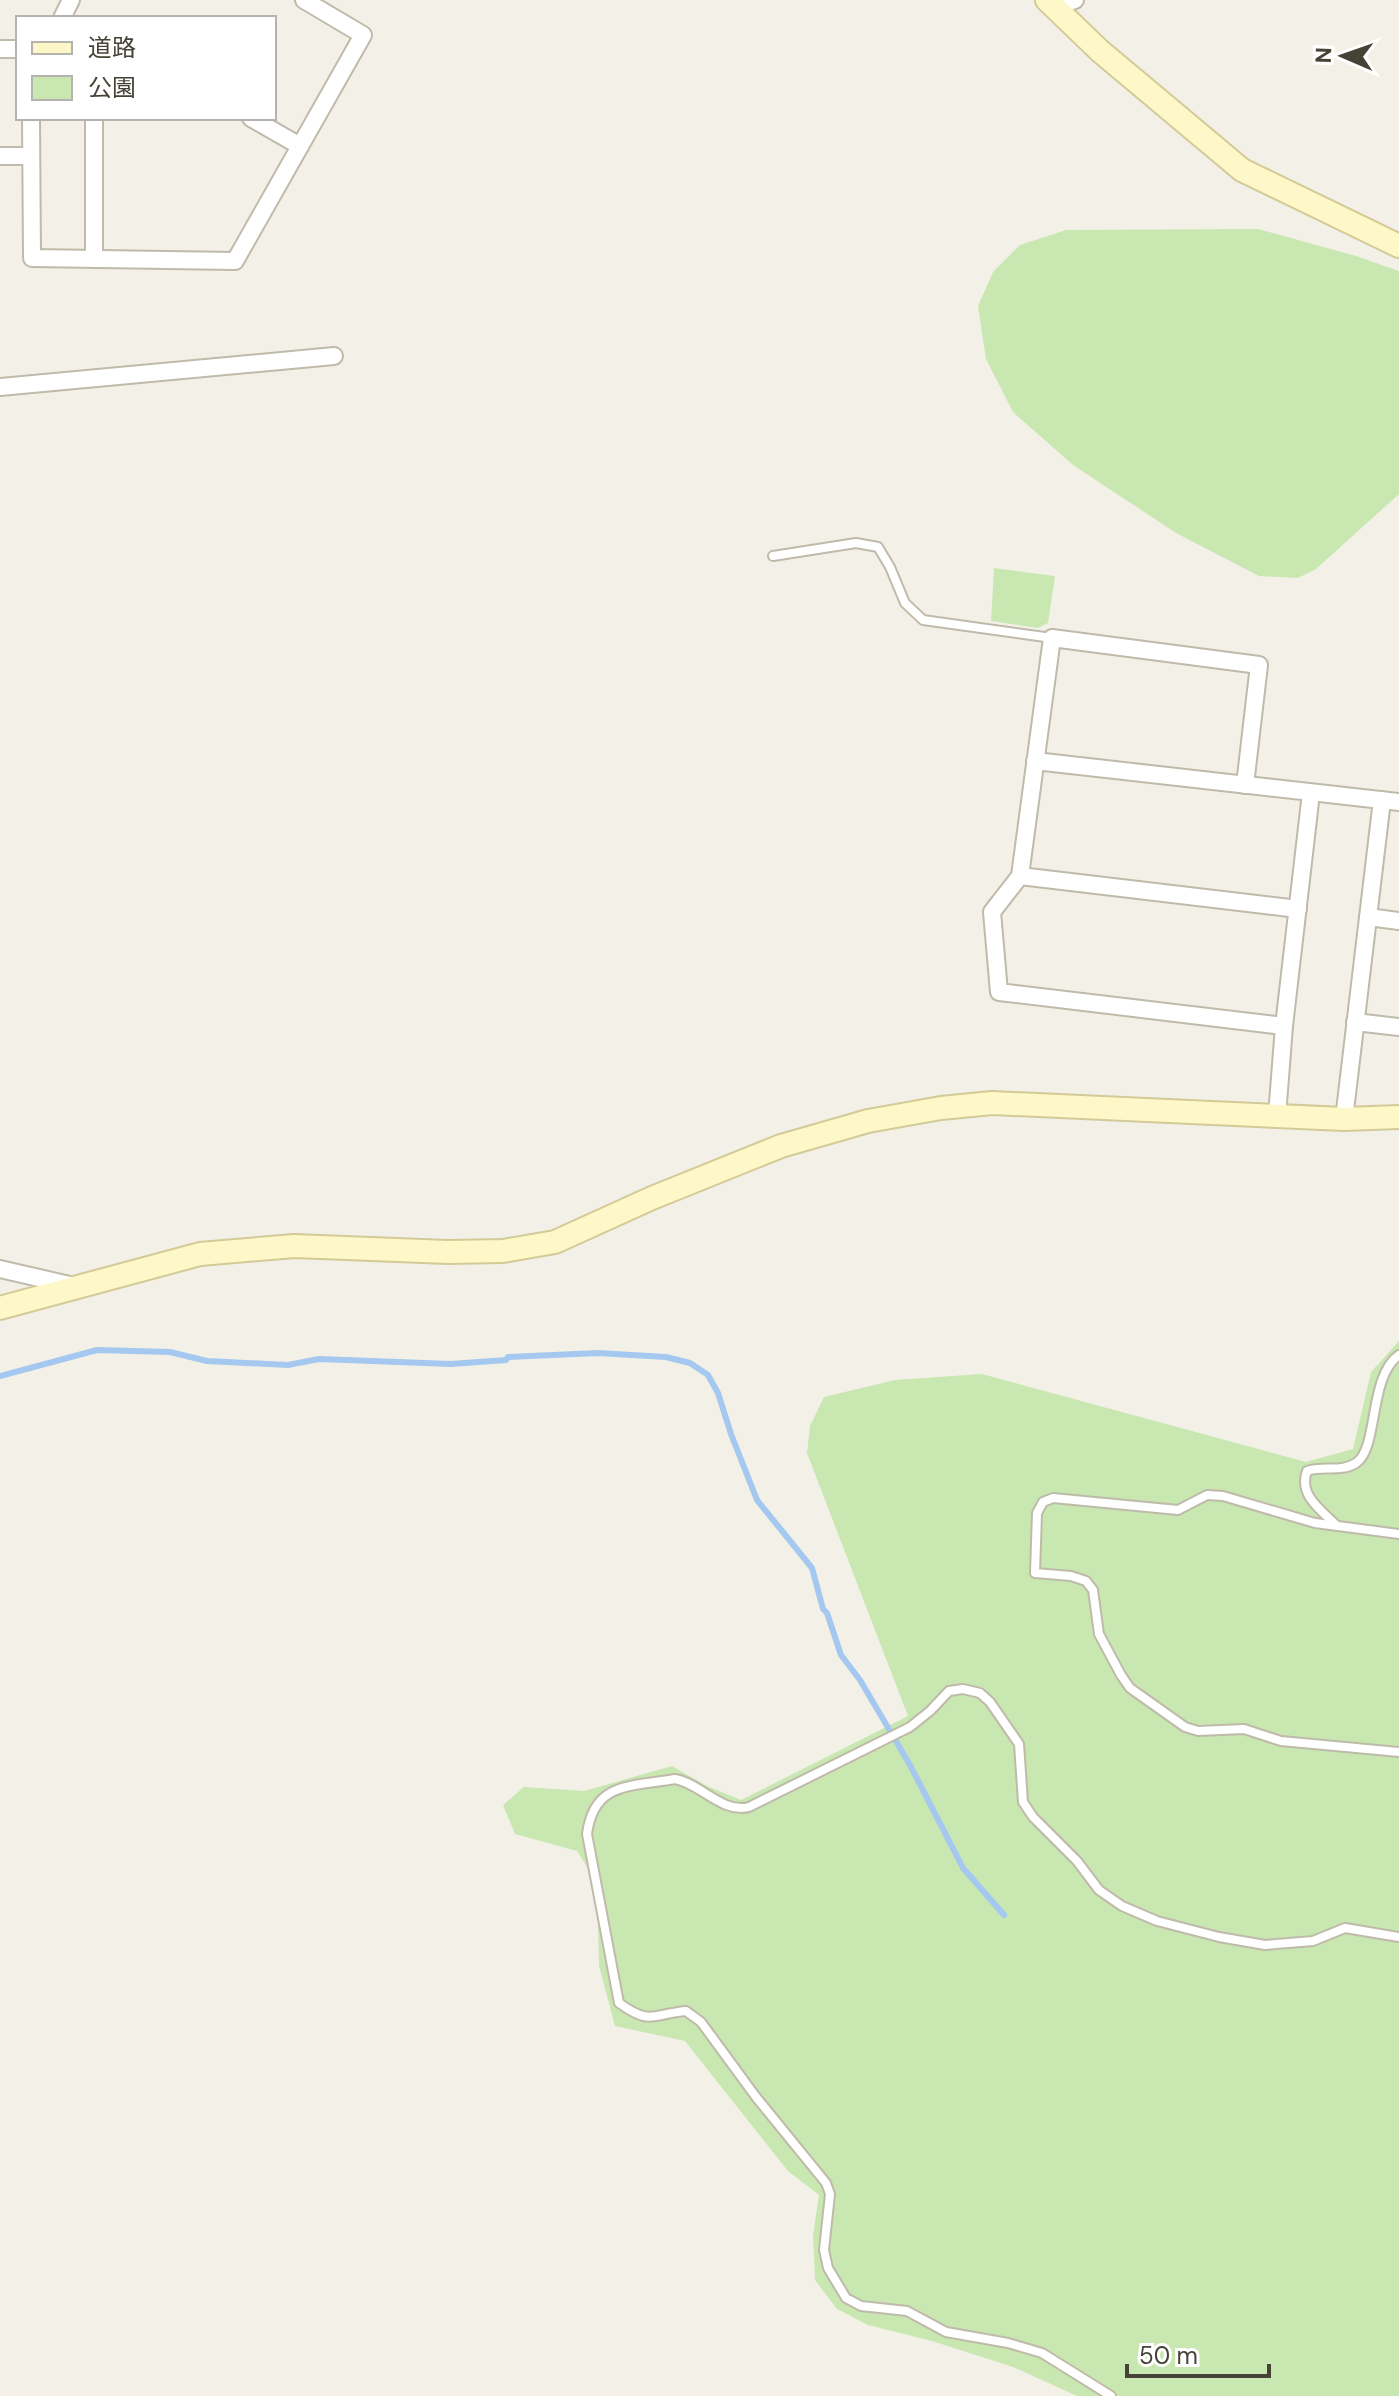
<svg xmlns="http://www.w3.org/2000/svg" width="1399" height="2396" font-family="'DM Sans','Noto Sans JP',sans-serif">
<rect width="100%" height="100%" fill="#f3f1e7"/>
<!-- green -->
<g fill="#c8e7b1">
<polygon points="1258,229 1356,256 1399,271 1399,494 1316,569 1298,578 1259,576 1176,533 1073,465 1013,412 986,359 978,306 993,272 1020,245 1066,230"/>
<polygon points="994,568 1055,576 1048,623 1038,628 991,621"/>
<polygon points="1399,1341 1399,2396 1077,2396 1013,2367 932,2341 868,2325 837,2309 815,2280 813,2235 819,2195 788,2171 685,2041 615,2026 599,1966 597,1883 577,1851 515,1834 503,1805 524,1787 584,1791 672,1766 707,1786 741,1800 908,1716 807,1453 810,1426 824,1397 895,1380 982,1374 1306,1462 1353,1449 1371,1372"/>
</g>
<g fill="none" stroke-linecap="round" stroke-linejoin="round">
<!-- stream -->
<polyline stroke="#a4c8ef" stroke-width="6" points="0,1376 97,1350 170,1352 207,1361 288,1365 319,1359 451,1364 506,1360 508,1357 598,1353 666,1357 690,1363 708,1375 718,1393 731,1434 757,1500 812,1568 823,1609 827,1613 841,1655 860,1680 910,1765 963,1868 1004,1915"/>
<defs>
<g id="lane">
<polyline points="773,556 856,543 878,547 890,567 905,603 923,620 1052,638"/>
<path d="M1337,1526C1321,1510 1298,1495 1307,1471C1323,1465 1340,1473 1356,1463C1379,1448 1368,1377 1399,1355"/>
<polyline points="1399,1534 1315,1523 1223,1496 1207,1495 1178,1510 1053,1498 1043,1502 1037,1513 1035,1573 1071,1576 1086,1581 1093,1590 1099,1634 1121,1675 1130,1688 1185,1727 1198,1731 1244,1729 1281,1741 1399,1752"/>
<path d="M1111,2396L1042,2353L1008,2343L946,2332L907,2311L861,2306L846,2298L828,2268L824,2250L830,2194L826,2183L756,2097L701,2022L686,2011C652,2014 651,2026 619,2003L587,1834C594,1781 631,1787 675,1779C700,1783 722,1814 749,1807L910,1727L930,1711L949,1691L963,1689L980,1693L990,1702L1019,1744L1023,1802L1033,1817L1077,1861L1099,1890L1122,1906L1157,1921L1219,1937L1265,1945L1313,1941L1345,1928L1399,1937"/>
</g>
<g id="street">
<polyline points="1054,7 1075,0"/>
<polyline points="62,18 71,0"/>
<polyline points="0,49 18,49"/>
<polyline points="31,118 32,258 235,261 363,35 304,0"/>
<polyline points="251,118 300,146"/>
<polyline points="0,156 30,156"/>
<polyline points="94,259 94,118"/>
<polyline points="0,387 334,356"/>
<polyline points="1035,761 1399,802"/>
<polyline points="1245,785 1259,665 1052,638 1020,876 992,912 999,992 1284,1026"/>
<polyline points="1020,876 1298,909"/>
<polyline points="1368,917 1399,921"/>
<polyline points="1355,1022 1399,1027"/>
<polyline points="1277,1116 1284,1026 1311,793"/>
<polyline points="1344,1119 1382,800"/>
<polyline points="0,1269 74,1286"/>
</g>
<g id="secondary">
<polyline points="1047,0 1100,51 1242,170 1399,246"/>
<polyline points="0,1308 200,1254 294,1246 448,1252 503,1251 555,1242 652,1198 781,1146 868,1121 941,1108 992,1103 1344,1119 1399,1117"/>
</g>
</defs>
<!-- lane casing -->
<use href="#lane" stroke="#bfbaaa" stroke-width="12"/>
<!-- street casing -->
<use href="#street" stroke="#bfbaaa" stroke-width="20"/>
<!-- secondary casing -->
<use href="#secondary" stroke="#d3ca98" stroke-width="26"/>
<!-- lane -->
<use href="#lane" stroke="#fff" stroke-width="8"/>
<!-- street -->
<use href="#street" stroke="#fff" stroke-width="16"/>
<!-- secondary -->
<use href="#secondary" stroke="#fef7c7" stroke-width="22"/>
</g>
<!-- legend -->
<rect x="16" y="16" width="260" height="104" fill="#ffffff" stroke="#b5b3af" stroke-width="2"/>
<rect x="32" y="42" width="40" height="12" fill="#fef7c7" stroke="#b5b3af" stroke-width="2"/>
<text x="88" y="56" font-size="24" fill="#464236">道路</text>
<rect x="32" y="76" width="40" height="24" fill="#c8e7b1" stroke="#b5b3af" stroke-width="2"/>
<text x="88" y="96" font-size="24" fill="#464236">公園</text>
<!-- north arrow -->
<g transform="translate(1343 56) rotate(272)" stroke="#ffffff" stroke-width="6" paint-order="stroke">
<path d="M0-6L14 30L0 20L-14 30Z" fill="#464236"/>
<text y="-12" font-size="22" font-weight="bold" text-anchor="middle" fill="#464236">N</text>
</g>
<!-- scale -->
<path d="M1127 2364v12h142v-12" fill="none" stroke="#464236" stroke-width="4"/>
<text x="1139" y="2364" font-size="24" fill="#464236" stroke="#ffffff" stroke-width="6" paint-order="stroke">50 m</text>
</svg>
